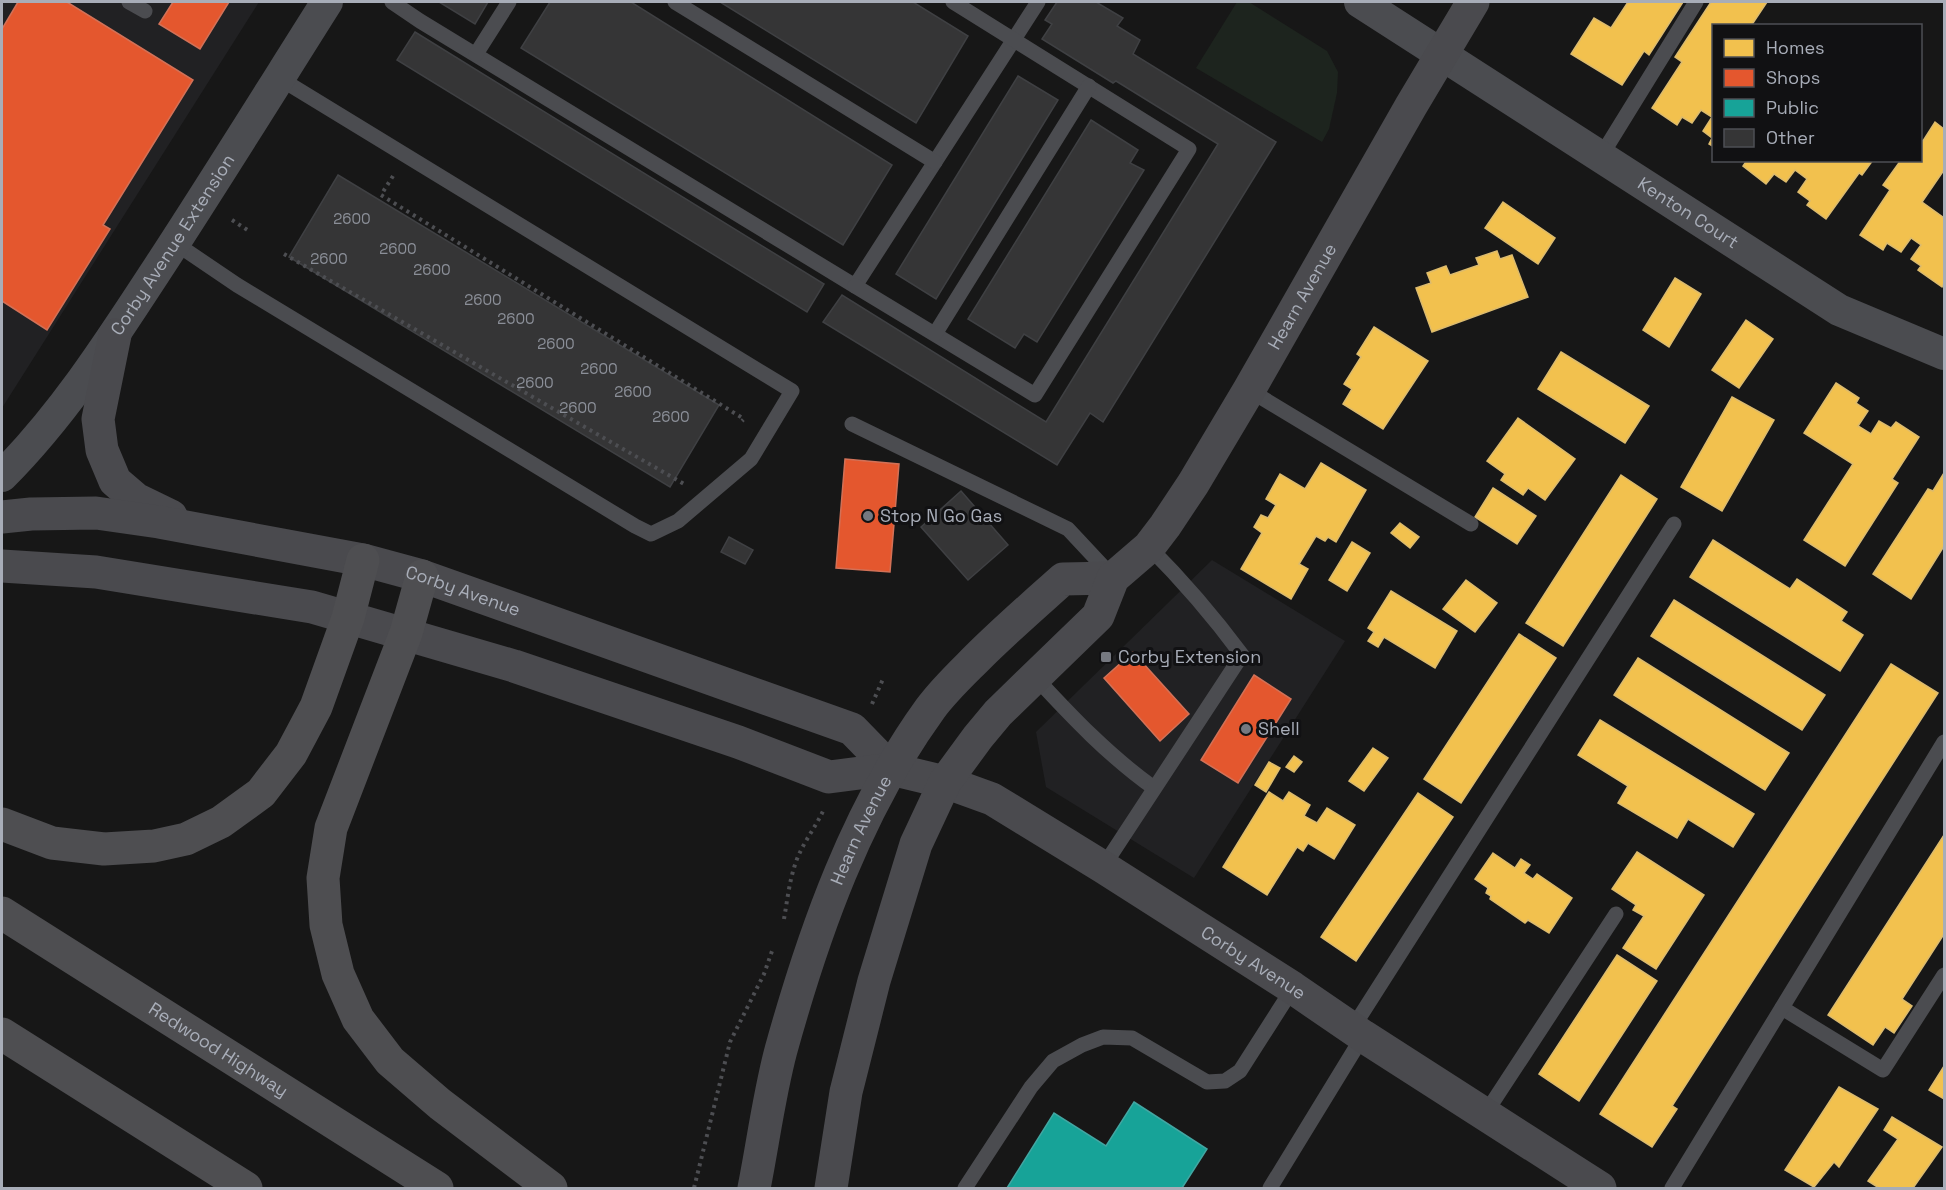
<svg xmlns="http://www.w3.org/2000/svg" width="1946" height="1190" font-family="'Space Grotesk',sans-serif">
<rect width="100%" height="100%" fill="#171717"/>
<!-- built -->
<g fill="#212123">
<polygon points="2,2 259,2 2,408"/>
<polygon points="1212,560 1345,641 1194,878 1046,787 1036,732"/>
</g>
<!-- green -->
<polygon fill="#1d241e" points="1237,2 1249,2 1327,51 1338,72 1337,93 1329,129 1322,142 1196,68"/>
<!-- homes -->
<g fill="#f2c14e" stroke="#dcbb6e" stroke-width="1.5">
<polygon points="1628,2 1683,2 1649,55 1644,51 1622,85 1571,54 1594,18 1611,28"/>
<polygon points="1711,2 1767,2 1751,26 1714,26 1714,147 1709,144 1712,138 1703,131 1712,117 1701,110 1692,123 1682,117 1677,125 1652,108 1682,62 1675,57"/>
<polygon points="1935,122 1944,129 1944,170 1922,202 1944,218 1944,283 1942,287 1918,270 1921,266 1911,259 1921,245 1911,238 1901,252 1887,243 1883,250 1860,235 1890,190 1883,185 1901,160 1920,160 1920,139 1923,141"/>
<polygon points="1747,160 1873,160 1862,175 1859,173 1826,219 1807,205 1810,201 1798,192 1807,179 1795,170 1786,182 1774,174 1766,184 1743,166"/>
<polygon points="1503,202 1555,238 1538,264 1485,228"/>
<polygon points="1497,251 1500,259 1512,255 1528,297 1432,332 1416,288 1431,283 1427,273 1446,266 1450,275 1479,265 1476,258"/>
<polygon points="1675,278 1701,294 1669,347 1643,330"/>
<polygon points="1746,320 1773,339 1739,388 1712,370"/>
<polygon points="1374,327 1428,361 1383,429 1343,404 1352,389 1344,384 1361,357 1357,354"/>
<polygon points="1561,352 1649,406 1625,443 1538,389"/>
<polygon points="1836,383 1859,398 1856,403 1868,411 1858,426 1871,434 1879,421 1891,428 1896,422 1919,437 1892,479 1898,483 1845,566 1804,540 1853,464 1804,433"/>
<polygon points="1732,397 1774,420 1722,511 1681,487"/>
<polygon points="1518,418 1575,459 1545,500 1528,488 1523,495 1501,480 1505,474 1487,461"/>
<polygon points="1321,463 1366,490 1336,542 1328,537 1325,541 1316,536 1299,564 1308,569 1291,599 1241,569 1262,533 1254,527 1261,515 1268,518 1276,505 1266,499 1280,474 1305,489"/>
<polygon points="1944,473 1944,546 1911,599 1873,574 1928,489 1933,491"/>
<polygon points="1621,475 1657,499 1563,646 1526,623"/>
<polygon points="1493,488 1536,516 1517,544 1475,517"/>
<polygon points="1400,523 1419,537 1410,548 1391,533"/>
<polygon points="1713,540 1790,589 1797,579 1847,612 1841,621 1863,635 1840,671 1690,577"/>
<polygon points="1352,542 1370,553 1347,591 1329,580"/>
<polygon points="1466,580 1497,603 1475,632 1443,609"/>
<polygon points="1391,591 1457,631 1435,668 1384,637 1378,647 1368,641 1374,632 1368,628"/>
<polygon points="1674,600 1825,695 1802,730 1651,636"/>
<polygon points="1519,634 1556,658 1461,803 1424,779"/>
<polygon points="1638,658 1789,753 1765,790 1614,695"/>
<polygon points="1891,664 1938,693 1672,1106 1677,1109 1652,1147 1600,1114"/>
<polygon points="1600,720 1754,814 1733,847 1688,819 1677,838 1618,803 1628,786 1578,755"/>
<polygon points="1373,748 1388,758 1364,791 1349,781"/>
<polygon points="1294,756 1302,762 1294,772 1286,767"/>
<polygon points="1269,762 1280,768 1266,792 1255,785"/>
<polygon points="1269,792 1283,801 1289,792 1310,805 1304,816 1317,823 1327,808 1355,825 1334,859 1308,843 1303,851 1297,847 1267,895 1223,867"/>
<polygon points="1418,793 1453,817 1356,961 1321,937"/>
<polygon points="1944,835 1944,934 1902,999 1912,1006 1894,1033 1885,1027 1873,1045 1828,1015"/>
<polygon points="1637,852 1704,895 1656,969 1623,948 1644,916 1633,910 1636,905 1612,889"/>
<polygon points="1493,853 1515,868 1521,859 1530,865 1524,873 1533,879 1537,874 1572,898 1549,933 1528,920 1525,923 1490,899 1491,896 1486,893 1488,888 1475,879"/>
<polygon points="1617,955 1657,981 1579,1101 1539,1074"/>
<polygon points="1944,1066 1944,1099 1929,1090"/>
<polygon points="1839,1087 1878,1109 1839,1167 1834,1162 1814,1187 1785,1170"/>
<polygon points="1892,1117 1942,1147 1913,1188 1879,1188 1868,1181 1898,1139 1884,1130"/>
</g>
<!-- shops -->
<g fill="#e4572e" stroke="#d27157" stroke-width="1.5">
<polygon points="18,2 67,2 193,80 103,225 110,229 47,330 2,301 2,29"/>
<polygon points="173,2 229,2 200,49 159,24"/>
<polygon points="845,459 899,464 890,572 836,568"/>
<polygon points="1133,652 1189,714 1160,741 1104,678"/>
<polygon points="1254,675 1291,699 1238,783 1201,760"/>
</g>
<!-- public -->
<polygon fill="#17a398" stroke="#42a6a2" stroke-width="1.5" points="1134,1102 1207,1149 1182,1188 1007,1188 1054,1113 1106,1146"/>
<!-- building -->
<g fill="#353536" stroke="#3f4043" stroke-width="1.5">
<polygon points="439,2 488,2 475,24"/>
<polygon points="550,2 631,2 892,165 843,245 521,48"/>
<polygon points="720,2 913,2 968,36 916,123"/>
<polygon points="1057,2 1096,2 1123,18 1117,26 1140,40 1133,54 1276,142 1103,422 1090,413 1057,465 823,322 842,295 1046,422 1218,144 1116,81 1113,83 1042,39 1052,24 1045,20"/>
<polygon points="415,32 824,284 807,312 397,60"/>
<polygon points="1018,76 1058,100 936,299 896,274"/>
<polygon points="1091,120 1138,150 1130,163 1144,170 1037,342 1024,334 1015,348 968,319"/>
<polygon points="338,175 719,405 670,487 289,257"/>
<polygon points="961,491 1008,545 968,580 921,527"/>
<polygon points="729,537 753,550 745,564 721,552"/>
</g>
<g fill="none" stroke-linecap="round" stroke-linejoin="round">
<!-- path -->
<g stroke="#4d4e52" stroke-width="4" stroke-dasharray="3 4.5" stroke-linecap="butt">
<polyline points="393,176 381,195 744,419 742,421"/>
<polyline points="232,220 249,231"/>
<polyline points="284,254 684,484"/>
<polyline points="872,704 883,679"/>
<path d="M784,919C787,902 789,884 794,868C800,846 815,829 824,809"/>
<polyline points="694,1188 730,1042 764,974 772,951"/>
</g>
<!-- lane -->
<g stroke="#4b4c50" stroke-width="15">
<polyline points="129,2 145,11"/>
<polyline points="392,2 420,21 855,286 1038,2"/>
<polyline points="675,2 935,162"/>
<polyline points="476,54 509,2"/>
<polyline points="1601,156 1696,2"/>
<polyline points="175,243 237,285 635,526 651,534 678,521 751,459 792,391 279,78"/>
<polyline points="855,286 1035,395 1189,149 953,2"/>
<polyline points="935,334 1089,86"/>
<polyline points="1249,390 1471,524"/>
<polyline points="852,424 1068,529 1111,575"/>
<path d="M1035,677C1072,717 1109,756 1154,788"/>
<path d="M1103,867L1242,655C1213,616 1183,581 1149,547"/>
<polyline points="1782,1008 1883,1070 1944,975"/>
<polyline points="1352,1029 1674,524"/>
<polyline points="1485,1114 1616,914"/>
<polyline points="965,1188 1031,1087 1053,1061 1082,1045 1103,1037 1132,1038 1207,1082 1225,1081 1240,1071 1293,988"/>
<polyline points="1270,1188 1363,1036"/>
<polyline points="1672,1188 1944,742"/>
</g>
<!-- street -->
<g stroke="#4b4c50" stroke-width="32">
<path id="s1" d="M1360,2L1839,310L1944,354"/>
<path id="s2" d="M2,476C65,413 113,337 162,262C218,176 272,89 327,2"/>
</g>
<!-- secondary -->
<g stroke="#4a4a4e" stroke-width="33">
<polyline points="115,335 98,419 102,450 115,481 136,499 171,516"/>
<path id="s3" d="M2,517L31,514L96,513L159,522L363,560L422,576L852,729L891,769"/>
<path id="s4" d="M2,566L96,572L312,607L514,666L738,742L829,777L891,769L945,782L992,799L1103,867L1293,988L1363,1036L1600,1188"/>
<path id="s5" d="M754,1188C763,1143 769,1095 781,1050C814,931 857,810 930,709C943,691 960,675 976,659C1004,631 1034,605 1063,579L1113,578"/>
<path id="s6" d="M831,1188L846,1092L874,981L916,844L945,782L978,737L998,713L1098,616L1113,578L1149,547L1165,526L1193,484L1249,390L1411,106L1473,2"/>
</g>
<!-- highway -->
<g stroke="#4e4e51" stroke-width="33">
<polyline points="422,576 406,633 331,828 323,878 326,925 338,974 358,1019 390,1061 440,1104 551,1188"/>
<polyline points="2,824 52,843 104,849 154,846 186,839 221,822 261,793 291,754 316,707 348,618 363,560"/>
<path id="s7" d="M2,913L437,1188"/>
<polyline points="2,1034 246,1188"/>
</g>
</g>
<!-- markers -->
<g fill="#757880" stroke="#111113" stroke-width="2">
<circle cx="868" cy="516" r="6"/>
<rect x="1100" y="651" width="12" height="12" rx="3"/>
<circle cx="1246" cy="729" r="6"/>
</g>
<g text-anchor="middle" stroke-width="6" stroke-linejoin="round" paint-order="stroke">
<!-- number labels -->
<g font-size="15" fill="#8b8f98">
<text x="352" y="224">2600</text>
<text x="398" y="254">2600</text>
<text x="329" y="264">2600</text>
<text x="432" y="275">2600</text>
<text x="483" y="305">2600</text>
<text x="516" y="324">2600</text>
<text x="556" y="349">2600</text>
<text x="599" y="374">2600</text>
<text x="535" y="388">2600</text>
<text x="633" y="397">2600</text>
<text x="578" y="413">2600</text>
<text x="671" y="422">2600</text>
</g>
<!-- street labels -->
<g font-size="18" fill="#a8adb8" stroke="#111113">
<text dy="6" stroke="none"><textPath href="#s1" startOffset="390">Kenton Court</textPath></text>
<text dy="6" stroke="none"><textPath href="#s2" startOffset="288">Corby Avenue Extension</textPath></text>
<text dy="6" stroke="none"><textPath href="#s6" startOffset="1032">Hearn Avenue</textPath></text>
<text dy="6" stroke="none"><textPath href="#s3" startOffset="470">Corby Avenue</textPath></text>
<text dy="6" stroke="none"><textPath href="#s5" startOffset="375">Hearn Avenue</textPath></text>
<text dy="6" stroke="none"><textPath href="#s4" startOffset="1334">Corby Avenue</textPath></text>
<text dy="6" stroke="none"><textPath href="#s7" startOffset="256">Redwood Highway</textPath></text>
</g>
<!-- poi labels -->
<g font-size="18" fill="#a8adb8" stroke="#111113" text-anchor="start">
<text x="880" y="522">Stop N Go Gas</text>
<text x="1118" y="663">Corby Extension</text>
<text x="1258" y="735">Shell</text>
</g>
</g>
<!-- border -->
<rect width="1946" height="1190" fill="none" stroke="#a8adb8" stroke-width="6"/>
<!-- legend -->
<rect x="1712" y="24" width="210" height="138" fill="#111113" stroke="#4d4f55" stroke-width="1.5"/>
<rect x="1724" y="39" width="30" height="18" fill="#f2c14e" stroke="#4d4f55" stroke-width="1.5"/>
<text x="1766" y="54" font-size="18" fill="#a8adb8">Homes</text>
<rect x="1724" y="69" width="30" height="18" fill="#e4572e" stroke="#4d4f55" stroke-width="1.5"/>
<text x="1766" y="84" font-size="18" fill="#a8adb8">Shops</text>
<rect x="1724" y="99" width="30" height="18" fill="#17a398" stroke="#4d4f55" stroke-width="1.5"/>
<text x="1766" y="114" font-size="18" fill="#a8adb8">Public</text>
<rect x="1724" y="129" width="30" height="18" fill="#353536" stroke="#4d4f55" stroke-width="1.5"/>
<text x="1766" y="144" font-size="18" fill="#a8adb8">Other</text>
</svg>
